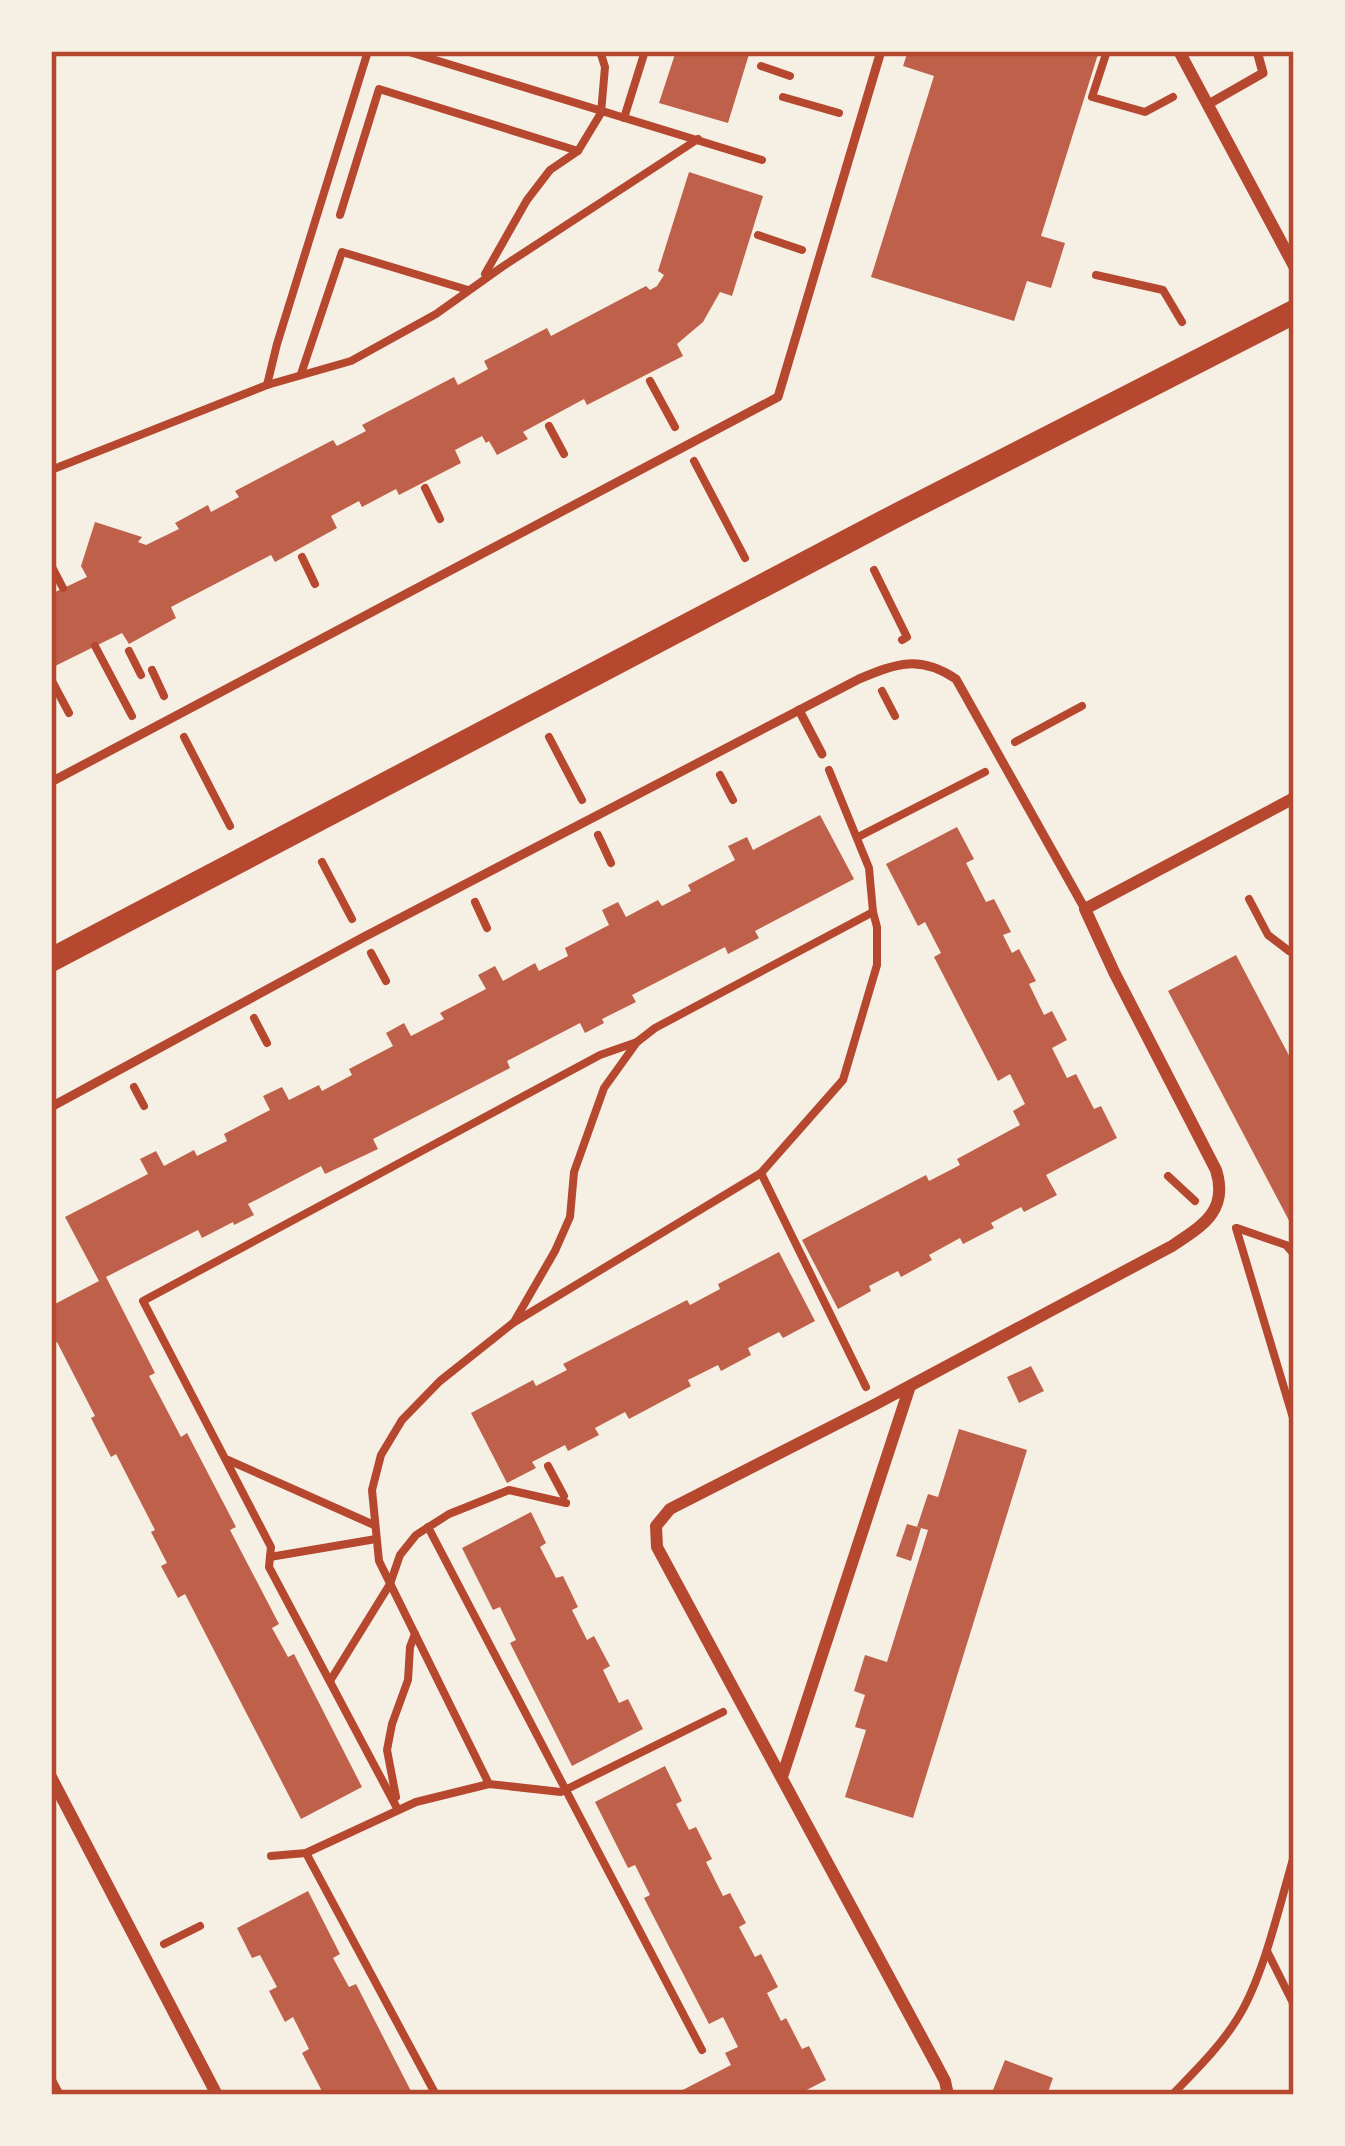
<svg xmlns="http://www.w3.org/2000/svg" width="1345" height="2146" font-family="'Space Grotesk',sans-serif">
<rect width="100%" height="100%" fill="#f6efe4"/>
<!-- building -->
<g fill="#bf614a">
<polygon points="676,51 750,51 728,123 659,103"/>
<polygon points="908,51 1099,51 1041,236 1065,243 1051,288 1027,281 1014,321 871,277 934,76 903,66"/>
<polygon points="689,172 763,196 732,296 720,292 703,322 677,344 683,356 587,405 584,399 523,432 528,439 497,455 489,441 486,443 482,436 455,450 461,463 399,495 396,489 362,507 359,501 331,516 337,528 275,562 271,555 171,607 176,618 129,644 122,633 51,668 51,594 87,577 81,566 95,522 142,537 138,542 146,545 179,529 175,523 208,505 211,512 239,497 235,491 333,440 337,446 366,431 362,425 454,377 458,385 488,369 484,361 547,328 551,336 646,286 650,290 657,286 664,275 658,271"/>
<polygon points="820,815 854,879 755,931 759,938 728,954 725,947 632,995 636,1002 602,1019 604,1023 585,1033 580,1023 507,1061 510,1068 373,1139 378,1149 325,1174 321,1166 248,1204 254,1215 234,1225 233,1222 202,1238 198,1230 106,1277 155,1373 149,1376 181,1437 187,1433 236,1527 230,1530 279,1624 272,1628 288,1657 294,1654 362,1787 301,1819 185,1594 178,1598 161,1566 167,1563 151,1532 155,1530 116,1454 111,1457 91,1418 95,1416 57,1342 51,1345 51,1306 99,1281 65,1217 148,1174 140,1159 156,1151 164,1166 194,1150 197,1156 227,1141 224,1134 270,1110 263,1096 282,1087 289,1100 319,1085 322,1091 352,1075 349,1069 393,1046 386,1033 404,1023 411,1036 444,1019 440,1013 486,989 478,975 495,966 503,981 535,963 539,971 568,956 565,948 609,925 602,910 618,902 626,917 658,900 662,906 691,891 688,885 735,860 728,846 747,837 753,850"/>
<polygon points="957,827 974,859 966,863 986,902 994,899 1011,932 1003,935 1012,953 1019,949 1036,981 1029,984 1044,1015 1052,1011 1067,1040 1052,1048 1067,1078 1076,1074 1094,1109 1101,1106 1117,1138 1046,1175 1057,1195 1024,1212 1021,1207 991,1223 994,1228 963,1244 960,1238 929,1255 932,1260 901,1277 898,1271 869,1286 871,1291 838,1309 802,1240 926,1175 929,1181 960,1165 957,1159 1020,1125 1013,1111 1025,1104 1010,1074 998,1081 934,957 941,953 925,922 918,926 886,864"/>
<polygon points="1236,955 1294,1065 1294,1230 1168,991"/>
<polygon points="779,1252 815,1321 783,1338 779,1332 748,1348 751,1355 721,1371 718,1365 688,1380 691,1386 629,1419 625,1412 595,1428 599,1435 568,1451 565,1445 532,1462 536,1468 507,1483 471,1413 533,1380 536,1386 567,1370 563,1364 687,1300 690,1305 720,1289 718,1284"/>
<polygon points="1031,1366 1044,1391 1019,1403 1007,1377"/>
<polygon points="959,1429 1027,1450 913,1818 845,1797 866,1730 855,1727 865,1695 854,1691 865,1655 887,1662 928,1530 917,1527 928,1494 938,1497"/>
<polygon points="531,1512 546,1543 540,1547 556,1578 563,1576 578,1607 572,1610 587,1640 594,1636 610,1666 603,1670 619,1703 628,1699 643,1729 572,1766 510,1643 516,1640 500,1607 493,1610 462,1548"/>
<polygon points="907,1524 921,1528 911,1561 896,1556"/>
<polygon points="665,1766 682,1801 676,1804 689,1830 696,1827 712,1859 706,1862 723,1896 730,1893 746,1923 739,1927 755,1957 761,1954 778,1987 767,1993 781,2021 786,2018 802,2049 809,2046 826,2080 797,2095 673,2095 731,2065 725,2053 738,2047 723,2017 709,2024 644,1898 650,1895 635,1865 628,1868 595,1802"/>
<polygon points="308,1891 340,1954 333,1958 349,1987 356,1984 413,2095 324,2095 302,2053 309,2049 293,2017 285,2022 269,1991 277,1987 260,1955 252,1958 237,1928"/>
<polygon points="1005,2060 1053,2078 1047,2095 991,2095"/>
</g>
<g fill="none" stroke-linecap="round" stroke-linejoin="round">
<!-- path -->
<g stroke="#b5482f" stroke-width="8">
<polyline points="406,51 762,160"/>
<polyline points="1107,51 1092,97 1145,112 1173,97"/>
<polyline points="761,66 790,76"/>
<polyline points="783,97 839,113"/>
<polyline points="624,118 645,51"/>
<polyline points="340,215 379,89 578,151"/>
<polyline points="758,235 802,250"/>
<polyline points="485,274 527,200 550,170 578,151 601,113 605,67 600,51"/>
<polyline points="1096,275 1163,290 1182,322"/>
<polyline points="301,374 342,252 468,290"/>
<polyline points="650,381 675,427"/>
<polyline points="267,385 277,344 368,51"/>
<polyline points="549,426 564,454"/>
<polyline points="694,461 745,558"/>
<polyline points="51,470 267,385 351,361 436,314 502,267 698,139"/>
<polyline points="425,488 440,519"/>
<polyline points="302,557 315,584"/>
<polyline points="51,565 63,588"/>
<polyline points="874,570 907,637 902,640"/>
<polyline points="95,646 132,716"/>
<polyline points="129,651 141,675"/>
<polyline points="152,670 164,696"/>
<polyline points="53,683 69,713"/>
<polyline points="882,691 895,716"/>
<polyline points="184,737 230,826"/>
<polyline points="549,737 582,800"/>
<polyline points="1015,742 1082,706"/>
<polyline points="720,775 733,800"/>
<polyline points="598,835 611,863"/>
<polyline points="858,837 985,772"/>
<polyline points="322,862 352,919"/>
<polyline points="1249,899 1268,935 1289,951"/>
<polyline points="475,902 487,928"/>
<polyline points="371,953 386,981"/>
<polyline points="254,1018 267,1043"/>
<polyline points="134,1087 144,1106"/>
<polyline points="761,1173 866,1387"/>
<polyline points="1168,1176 1195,1201"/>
<polyline points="1236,1228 1294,1421"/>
<polyline points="1237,1228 1286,1245 1294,1254"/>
<polyline points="514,1322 555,1251 570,1217 574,1172 604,1088 637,1042 655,1028 873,912"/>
<polyline points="228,1460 374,1525"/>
<polyline points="548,1466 564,1496"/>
<polyline points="428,1527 702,2050"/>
<polyline points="270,1557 376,1539"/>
<polyline points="330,1681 390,1584 400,1555 416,1535 449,1514 509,1490 566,1503"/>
<polyline points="489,1784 379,1561 372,1490 381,1455 402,1420 440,1381 513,1323 761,1173 843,1080 877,965 877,927 873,912 869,868 829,770"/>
<polyline points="396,1797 387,1750 392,1724 408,1680 410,1647 415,1634"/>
<polyline points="398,1810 269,1567 271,1547 143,1301 600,1055 637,1042"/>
<polyline points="306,1853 436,2095"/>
<polyline points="271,1856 306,1853 416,1802 489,1784 561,1792 723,1712"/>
<polyline points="164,1944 200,1926"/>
<polyline points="1267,1951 1294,2005"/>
<polyline points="51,2078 60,2095"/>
<path d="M1172,2095C1196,2070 1221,2046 1239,2016C1264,1975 1280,1903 1294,1856"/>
</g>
<!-- service -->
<g stroke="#b5482f" stroke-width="9">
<polyline points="1207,105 1263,73 1257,51"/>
<polyline points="799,710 822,754"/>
<polyline points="51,782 778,397 881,51"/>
<path d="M51,1107L362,938L859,679C897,663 920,655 956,679L1085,909"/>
</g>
<!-- minor -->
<g stroke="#b5482f" stroke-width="12">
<polyline points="1179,51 1294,266"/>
<polyline points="51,1777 217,2095"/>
<polyline points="782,1777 910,1386"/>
<path d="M948,2095L945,2081L936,2064L657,1547L656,1526L670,1509L874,1405L1172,1246C1202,1226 1229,1211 1216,1170L1114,972L1085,909L1294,798"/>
</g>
<!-- secondary -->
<polyline stroke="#b5482f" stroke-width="24" points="51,960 901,513 1294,312"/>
</g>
<!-- border -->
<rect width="1345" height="2146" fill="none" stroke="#f6efe4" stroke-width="108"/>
<rect x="54" y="54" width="1237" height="2038" fill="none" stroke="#b5482f" stroke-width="4.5"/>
</svg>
